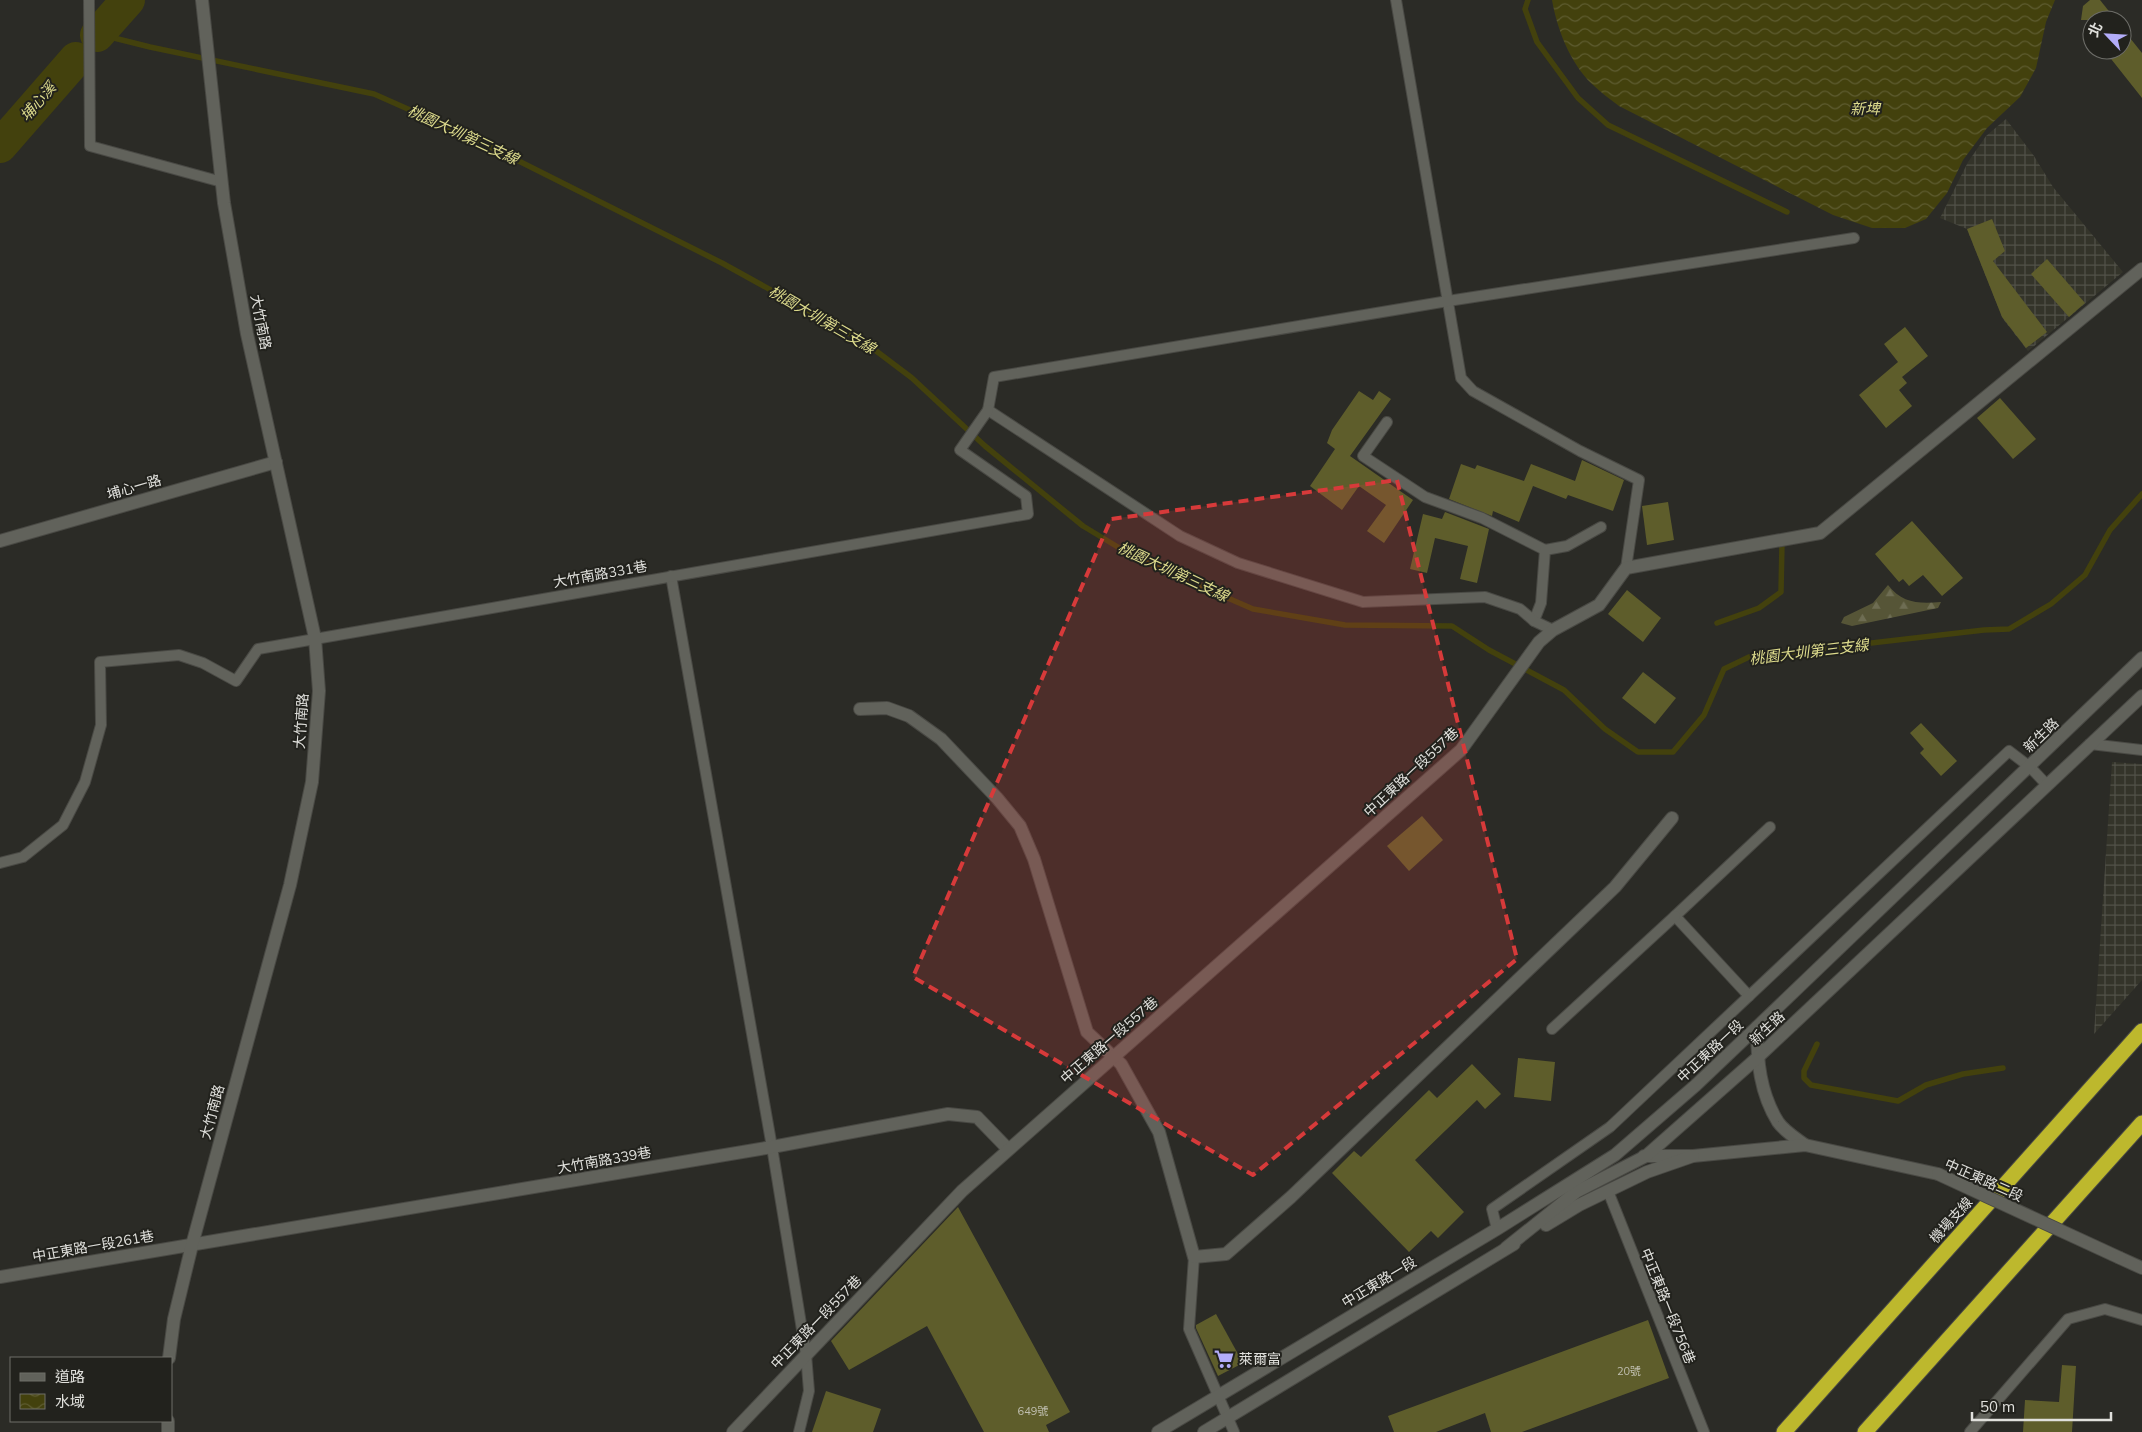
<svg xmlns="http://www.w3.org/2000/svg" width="2142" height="1432" font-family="Mulish,'Noto Sans TC',sans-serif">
<defs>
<pattern id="industrial-grid" width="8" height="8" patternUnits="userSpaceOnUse" patternTransform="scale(1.25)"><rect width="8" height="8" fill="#34342a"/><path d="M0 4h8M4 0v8" fill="none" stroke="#515148"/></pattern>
<pattern id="forest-firs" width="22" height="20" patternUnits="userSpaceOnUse" patternTransform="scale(1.25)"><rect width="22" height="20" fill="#565537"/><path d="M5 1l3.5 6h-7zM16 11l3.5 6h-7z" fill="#6e6d53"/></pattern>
<pattern id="water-waves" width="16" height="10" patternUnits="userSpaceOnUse" patternTransform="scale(1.25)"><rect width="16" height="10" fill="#43410d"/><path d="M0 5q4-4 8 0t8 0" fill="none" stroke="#5e5c30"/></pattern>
</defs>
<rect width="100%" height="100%" fill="#2b2b26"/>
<!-- industrial -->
<g fill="url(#industrial-grid)">
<polygon points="2006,119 2034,156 2053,187 2123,272 2028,351 2003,319 1967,229 1940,218 1968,162 1986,136"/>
<polygon points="2112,762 2142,764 2142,980 2094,1034"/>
</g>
<!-- forest -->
<path fill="url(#forest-firs)" d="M1888,585C1902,603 1918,604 1941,602L1938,608L1852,626L1841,623L1844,617L1873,603Z"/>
<!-- water -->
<path fill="url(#water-waves)" d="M1552,0H2055L2046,22L2036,68L2020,97L1987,128L1963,160L1947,193L1926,219L1905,228H1872L1833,215L1619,106C1610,99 1600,92 1592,84C1570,63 1557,29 1552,0Z"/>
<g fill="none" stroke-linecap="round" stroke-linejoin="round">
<!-- stream -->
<g stroke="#43410d" stroke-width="5.5">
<polyline points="1528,0 1525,9 1537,42 1578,98 1608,125 1787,212"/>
<polyline points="98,34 150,47 374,94 471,137 722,263 863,341 912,378 985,446 1083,526 1136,558 1253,609 1345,625 1452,626 1489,650 1564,690 1605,729 1638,752 1673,752 1704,715 1724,669 1749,657 1984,630 2009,629 2051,604 2085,575 2110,530 2142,494"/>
<polyline points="1717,623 1759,608 1781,592 1782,543"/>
<polyline points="1817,1044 1804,1071 1804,1078 1811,1085 1898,1101 1926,1085 1963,1074 2003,1068"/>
</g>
<!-- river -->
<g stroke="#43410d" stroke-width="34">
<polyline points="97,35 128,0"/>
<polyline points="0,146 76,59"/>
</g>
</g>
<!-- building -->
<g fill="#5e5d2b">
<polygon points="2090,0 2100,0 2116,20 2081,20 2083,6"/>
<polygon points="2122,28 2142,53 2142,98 2104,50 2122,50"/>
<polygon points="1992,219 2005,251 1993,261 2047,332 2026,348 2002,317 1967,229"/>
<polygon points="2047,259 2085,303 2069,317 2031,274"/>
<polygon points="1905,327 1928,356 1902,377 1907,383 1899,390 1912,406 1886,428 1859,395 1898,362 1884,344"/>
<polygon points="1359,391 1373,400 1379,391 1391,399 1350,456 1413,500 1384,543 1367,531 1386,505 1359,486 1342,510 1310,486 1335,449 1327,443 1332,430"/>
<polygon points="2000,398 2036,439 2013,459 1977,418"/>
<polygon points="1582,460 1624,480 1613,511 1568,495 1566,499 1533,486 1519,522 1493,511 1492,516 1449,499 1461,464 1475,469 1477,465 1524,481 1531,464 1575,481"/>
<polygon points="1668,502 1674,540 1647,545 1642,506"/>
<polygon points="1445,512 1489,529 1477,583 1460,579 1468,546 1435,538 1427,573 1410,569 1423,514 1442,519"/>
<polygon points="1912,521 1963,578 1942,596 1923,575 1909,586 1903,579 1899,582 1875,554"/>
<polygon points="1627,590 1661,618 1643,642 1608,614"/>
<polygon points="1643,672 1676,698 1655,724 1622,698"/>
<polygon points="1921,723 1957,761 1941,776 1920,753 1924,749 1910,733"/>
<polygon points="1422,816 1443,840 1409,871 1387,846"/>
<polygon points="1518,1058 1555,1062 1551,1101 1514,1097"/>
<polygon points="1472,1064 1501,1094 1485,1109 1477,1100 1415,1160 1464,1212 1438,1238 1431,1231 1409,1252 1332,1173 1354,1151 1361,1157 1429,1090 1437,1098"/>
<polygon points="958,1207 1070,1412 1046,1425 1049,1432 984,1432 927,1326 849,1370 831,1341"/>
<polygon points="1216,1314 1243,1363 1218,1376 1196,1328 1196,1325"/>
<polygon points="1648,1320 1669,1378 1522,1432 1491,1432 1485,1413 1436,1432 1394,1432 1388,1416"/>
<polygon points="2062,1365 2076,1366 2072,1432 2023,1432 2025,1400 2059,1402"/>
<polygon points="826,1391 881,1409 873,1432 812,1432"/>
</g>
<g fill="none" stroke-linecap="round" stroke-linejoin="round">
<defs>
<g id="service">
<polyline points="89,0 90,146 222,182"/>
<polyline points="1396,0 1461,378 1473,391 1580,451 1639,480 1626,568"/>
<polyline points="1387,422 1363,456 1425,497 1482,518 1545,550"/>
<polyline points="671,576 772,1147 806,1354 809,1391 799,1432"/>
<polyline points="1534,621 1541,603 1545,550 1567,546 1601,527"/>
<polyline points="1553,630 1534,621 1520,609 1485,597 1363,602 1238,563 1180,536 988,410 994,377 1448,301 1854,238"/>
<polyline points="2090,744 2142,750"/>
<polyline points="0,863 23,857 63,825 85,782 101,725 100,662 179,655 203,663 236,681 258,649 1028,514 1026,496 960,450 988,410"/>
<polyline points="1749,996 1675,916 1770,827"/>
<polyline points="1552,1029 1675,916"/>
<polyline points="1608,1191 1704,1432"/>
<polyline points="1497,1229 1492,1209 1610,1127 2009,751 2030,767 2047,785"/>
<polyline points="1194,1257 1189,1329 1234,1432"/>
<polyline points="1970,1432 2068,1319 2105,1309 2142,1320"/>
</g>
<g id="minor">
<polyline points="860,709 887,708 909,716 941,739 997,798 1020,826 1034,859 1087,1032 1121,1064 1159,1132 1194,1257 1226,1254 1291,1197 1615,887 1672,818"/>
<polyline points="0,1277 772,1147 948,1114 977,1117 1008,1149"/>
<polyline points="733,1432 962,1191 1461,750 1539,642 1553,630 1599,605 1626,568 1820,533 2142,269"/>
</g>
<g id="tertiary">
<polyline points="0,541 276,462"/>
<polyline points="169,1358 174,1319 192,1245 290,885 312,782 319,691 315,638 247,334 224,203 202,0"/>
<polyline points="168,1421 168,1432"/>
</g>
<g id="secondary">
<path d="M1757,1027C1757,1061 1760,1093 1778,1122C1784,1131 1797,1139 1805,1145"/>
<polyline points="1644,1156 1693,1156 1805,1145 1938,1174"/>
<polyline points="1546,1225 1579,1205 1647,1172 1693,1156"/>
<polyline points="1506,1248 1576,1192 1646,1156 1757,1058 2142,696"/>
<polyline points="2120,1258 2142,1268"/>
<polyline points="1158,1432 1497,1229 1615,1155 1696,1085 1757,1027 2142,658"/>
<polyline points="1204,1432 1514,1244"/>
</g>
<g id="motorway">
<polyline points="1784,1432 2142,1031"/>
<polyline points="1865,1432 2142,1123"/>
</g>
</defs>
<!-- service casing -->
<use href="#service" stroke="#494944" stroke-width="12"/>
<!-- minor casing -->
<use href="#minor" stroke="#494944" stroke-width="14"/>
<!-- tertiary casing -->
<use href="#tertiary" stroke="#494944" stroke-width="14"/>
<!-- secondary casing -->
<use href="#secondary" stroke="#494944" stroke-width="14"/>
<!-- motorway casing -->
<use href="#motorway" stroke="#494944" stroke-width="17"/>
<!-- service -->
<use href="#service" stroke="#61625b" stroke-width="10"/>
<!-- minor -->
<use href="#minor" stroke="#61625b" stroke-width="12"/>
<!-- tertiary -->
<use href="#tertiary" stroke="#61625b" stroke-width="12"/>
<!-- secondary -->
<use href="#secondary" stroke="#61625b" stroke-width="12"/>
<!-- motorway -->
<use href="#motorway" stroke="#bdb82d" stroke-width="15"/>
<defs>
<polyline id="secondary-bridge" points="1938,1174 2120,1258"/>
</defs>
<!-- secondary-bridge casing -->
<use href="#secondary-bridge" stroke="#494944" stroke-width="14" stroke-linecap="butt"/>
<!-- secondary-bridge -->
<use href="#secondary-bridge" stroke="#61625b" stroke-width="12"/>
</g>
<!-- marked area -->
<path fill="#d73a3a" fill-opacity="0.2" stroke="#d73a3a" stroke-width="4" stroke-dasharray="10 6" stroke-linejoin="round" d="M1397,480L1517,959L1253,1175L913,977L1111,519Z"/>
<!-- icons -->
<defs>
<symbol id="supermarket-bare" viewBox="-9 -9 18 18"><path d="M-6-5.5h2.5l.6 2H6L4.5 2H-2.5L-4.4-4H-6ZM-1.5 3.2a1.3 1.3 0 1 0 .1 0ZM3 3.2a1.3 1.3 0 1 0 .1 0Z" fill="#b3adf9" stroke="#22221d" stroke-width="2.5" paint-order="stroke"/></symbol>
</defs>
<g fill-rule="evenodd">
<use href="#supermarket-bare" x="1210" y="1345" width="28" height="28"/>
</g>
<g text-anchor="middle" stroke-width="4" stroke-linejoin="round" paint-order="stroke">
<!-- number labels -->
<g font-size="11" fill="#c0bfb0">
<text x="1629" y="1375">20號</text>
<text x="1033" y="1415">649號</text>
</g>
<!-- street labels -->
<g font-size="14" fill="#e0e0dc" stroke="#22221d">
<text transform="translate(261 322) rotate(79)" y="5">大竹南路</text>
<text transform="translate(134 487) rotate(-16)" y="5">埔心一路</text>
<text transform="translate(600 574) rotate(-10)" y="5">大竹南路331巷</text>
<text transform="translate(301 721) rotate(-86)" y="5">大竹南路</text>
<text transform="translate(2041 735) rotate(-44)" y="5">新生路</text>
<text transform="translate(1411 772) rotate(-43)" y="5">中正東路一段557巷</text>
<text transform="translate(1767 1028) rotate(-43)" y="5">新生路</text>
<text transform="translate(1109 1040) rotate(-41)" y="5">中正東路一段557巷</text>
<text transform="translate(1710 1051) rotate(-43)" y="5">中正東路一段</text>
<text transform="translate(212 1112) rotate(-75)" y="5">大竹南路</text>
<text transform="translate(604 1160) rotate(-10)" y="5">大竹南路339巷</text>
<text transform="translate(1984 1180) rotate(24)" y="5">中正東路二段</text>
<text transform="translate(1951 1220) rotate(-48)" y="5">機場支線</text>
<text transform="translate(93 1246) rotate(-10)" y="5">中正東路一段261巷</text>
<text transform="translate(1379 1282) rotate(-31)" y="5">中正東路一段</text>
<text transform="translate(1668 1306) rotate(68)" y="5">中正東路一段756巷</text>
<text transform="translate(816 1322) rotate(-46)" y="5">中正東路一段557巷</text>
</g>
<!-- poi labels -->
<g font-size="14" fill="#e0e0dc" stroke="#22221d" text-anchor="start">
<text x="1239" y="1364">萊爾富</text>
</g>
<!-- water labels -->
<g font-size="15" font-style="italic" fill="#dddb8c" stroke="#22221d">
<text transform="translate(38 102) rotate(-49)" y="5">埔心溪</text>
<text x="1865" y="114">新埤</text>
<text transform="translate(463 135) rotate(25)" y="5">桃園大圳第三支線</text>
<text transform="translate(822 320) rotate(30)" y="5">桃園大圳第三支線</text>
<text transform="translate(1173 572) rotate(25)" y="5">桃園大圳第三支線</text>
<text transform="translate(1809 652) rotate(-7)" y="5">桃園大圳第三支線</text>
</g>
</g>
<!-- legend -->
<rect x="10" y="1357" width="162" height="65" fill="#22221d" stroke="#6e6e69"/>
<rect x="20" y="1373" width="25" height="8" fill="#61625b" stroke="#6e6e69"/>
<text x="55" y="1382" font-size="15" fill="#e0e0dc">道路</text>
<rect x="20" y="1394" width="25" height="15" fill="url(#water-waves)" stroke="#6e6e69"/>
<text x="55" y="1407" font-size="15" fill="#e0e0dc">水域</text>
<!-- north arrow -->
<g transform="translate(2107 35) rotate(295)"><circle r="24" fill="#22221d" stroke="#6e6e69"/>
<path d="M0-4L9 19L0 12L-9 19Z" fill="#b3adf9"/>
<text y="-8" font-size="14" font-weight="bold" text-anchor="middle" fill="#e0e0dc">北</text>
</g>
<!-- scale -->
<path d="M1972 1412v8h139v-8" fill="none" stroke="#e0e0dc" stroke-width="2.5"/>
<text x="1980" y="1412" font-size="15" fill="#e0e0dc" stroke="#22221d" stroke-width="4" paint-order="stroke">50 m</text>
</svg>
